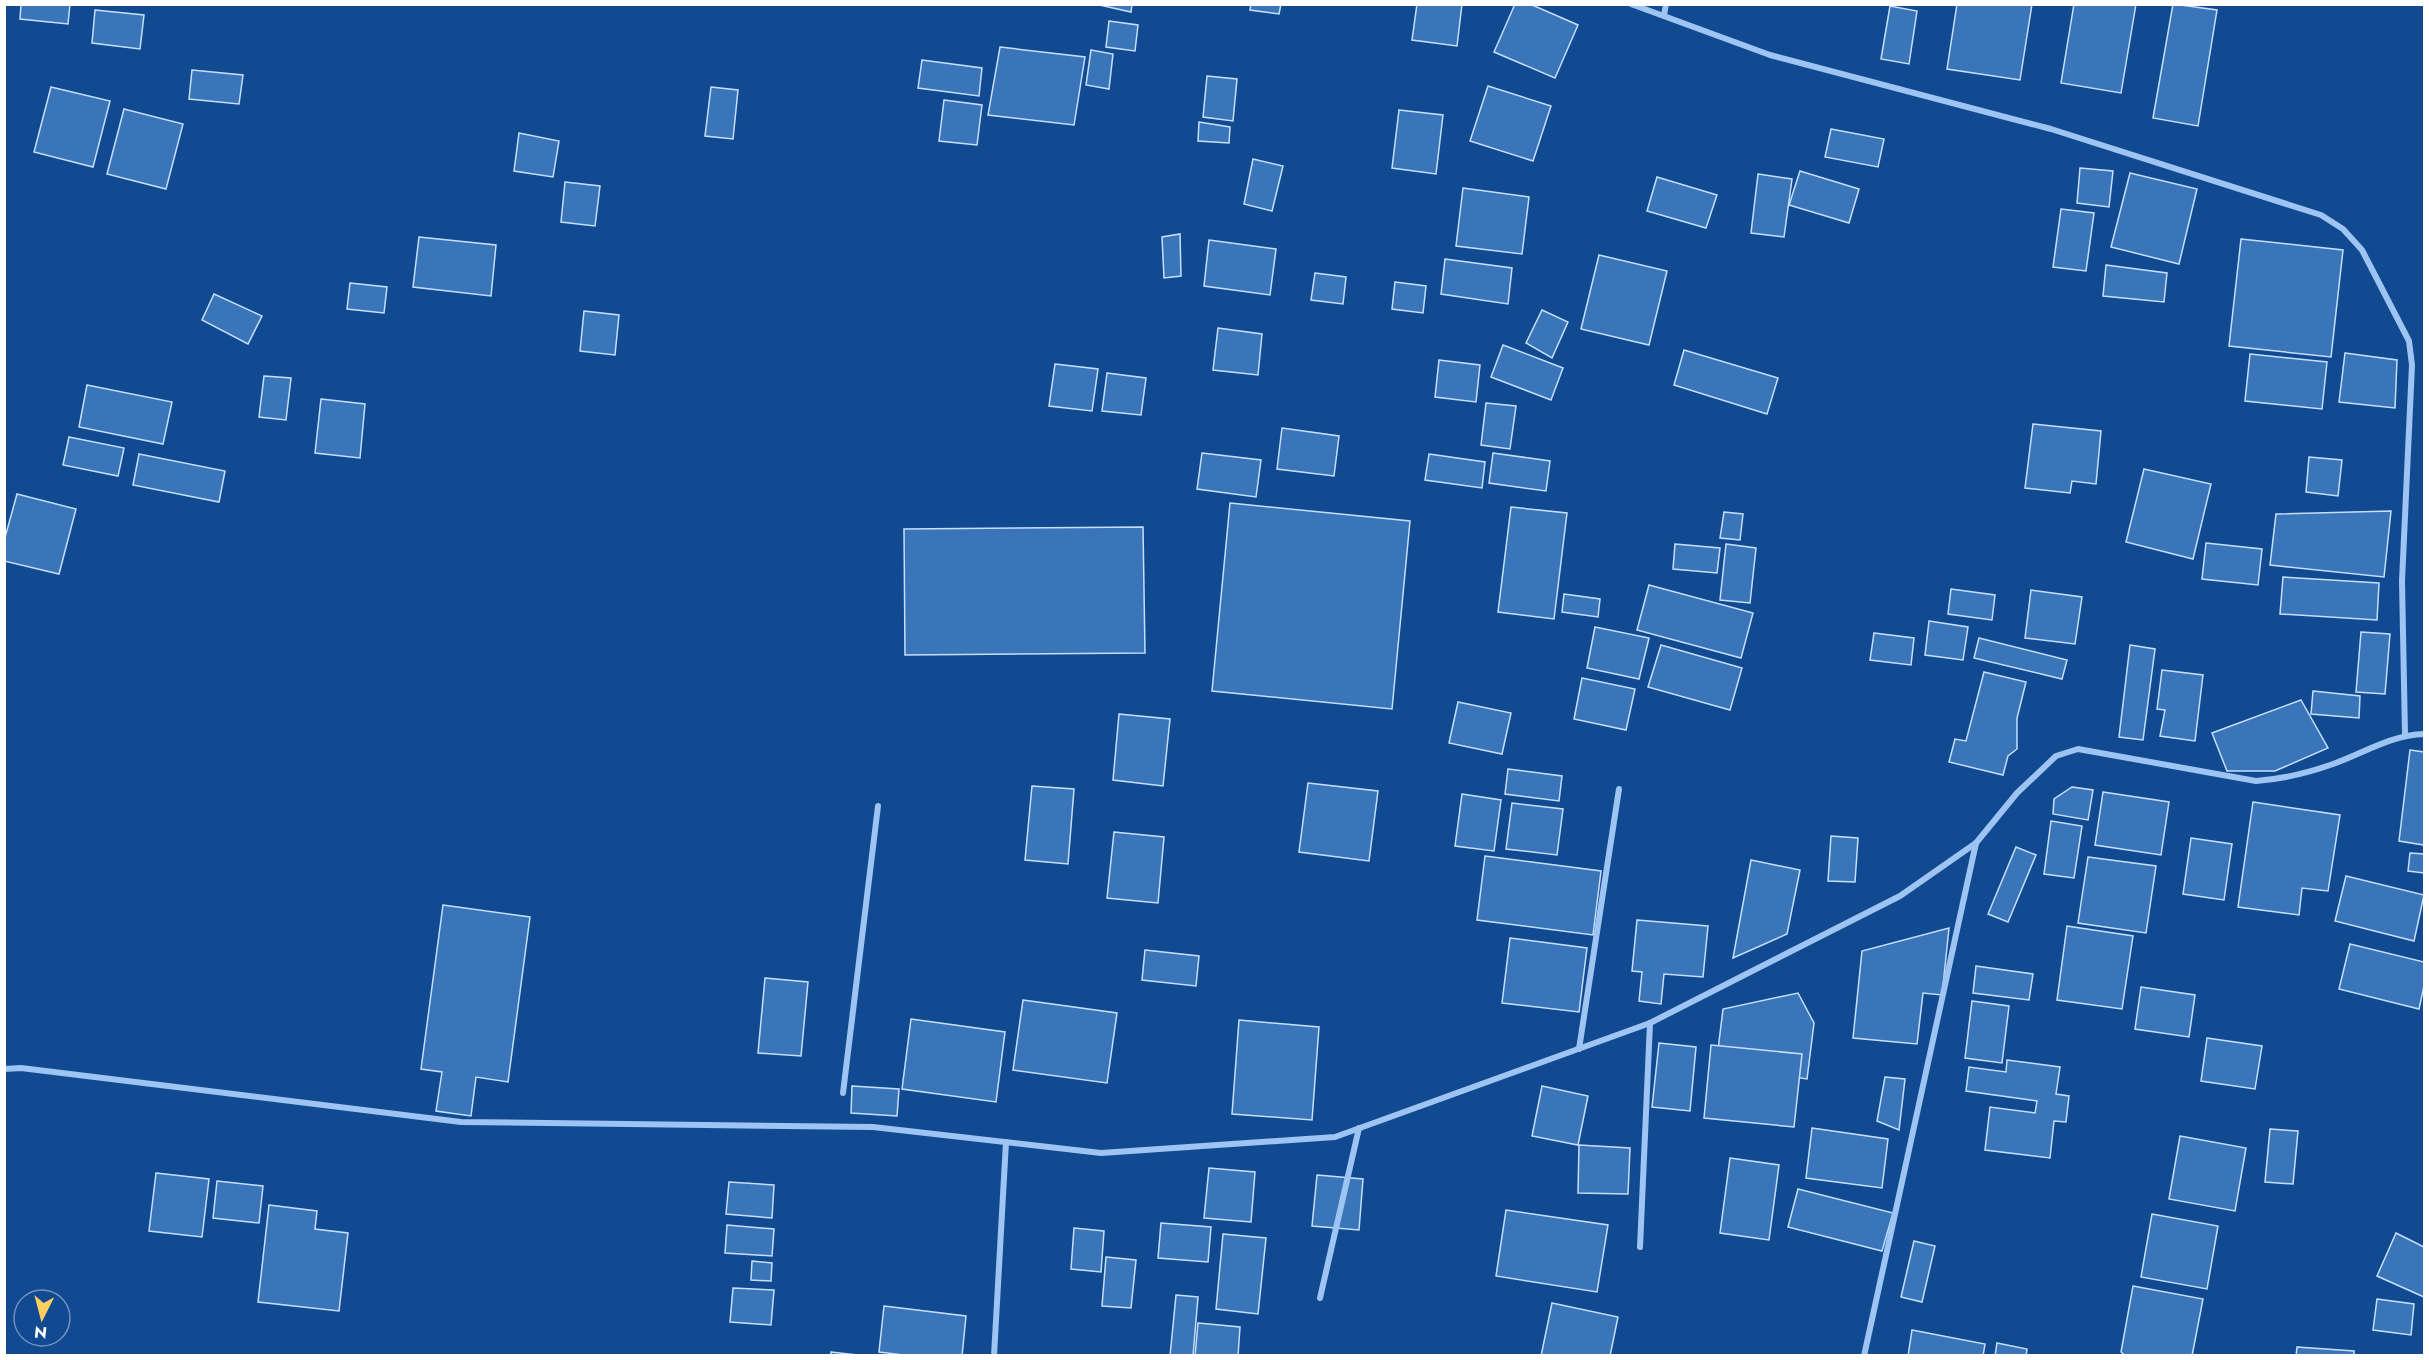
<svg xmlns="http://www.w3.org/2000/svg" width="2429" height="1360" font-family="Jost,sans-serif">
<rect width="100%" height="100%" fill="#124a91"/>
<!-- building -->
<g fill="#3a74b9" stroke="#c5dffd" stroke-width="1.5">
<polygon points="21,4 70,4 68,24 20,19"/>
<polygon points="1095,4 1132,4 1131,12"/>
<polygon points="1251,4 1281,4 1279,14 1250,10"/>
<polygon points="1417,4 1462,4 1457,46 1412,40"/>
<polygon points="1515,4 1530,4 1578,25 1555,78 1494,52"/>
<polygon points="1957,4 2032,4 2020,80 1947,69"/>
<polygon points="2074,4 2136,4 2121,93 2061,83"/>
<polygon points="2173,4 2217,10 2198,126 2153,118"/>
<polygon points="1890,6 1917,11 1909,64 1881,59"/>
<polygon points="95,10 144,15 140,49 92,43"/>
<polygon points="1109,21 1138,25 1135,51 1106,47"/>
<polygon points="1000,47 1085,57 1074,125 988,115"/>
<polygon points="1091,50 1113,54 1109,89 1086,85"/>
<polygon points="922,60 982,68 979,96 918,88"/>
<polygon points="192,70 243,75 239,104 189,99"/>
<polygon points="1207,76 1237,79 1233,121 1203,117"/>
<polygon points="1488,86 1551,106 1533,161 1470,141"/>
<polygon points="51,87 110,101 93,167 34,152"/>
<polygon points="711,87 738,90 733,139 705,136"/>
<polygon points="944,100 982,105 977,145 939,141"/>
<polygon points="124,109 183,124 166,189 107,174"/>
<polygon points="1399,110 1443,115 1436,174 1392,168"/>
<polygon points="1199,122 1230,127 1229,143 1198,141"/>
<polygon points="1831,129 1884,139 1878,167 1825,157"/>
<polygon points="519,133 559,141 553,177 514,171"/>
<polygon points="1253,159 1283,166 1272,211 1244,204"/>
<polygon points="2080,168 2113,171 2109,207 2077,203"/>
<polygon points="1800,171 1859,189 1849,223 1789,205"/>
<polygon points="2130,173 2197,189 2179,264 2111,247"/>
<polygon points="1758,174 1792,179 1784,237 1751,233"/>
<polygon points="1657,177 1717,195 1706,228 1647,211"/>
<polygon points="565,182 600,186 595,226 561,222"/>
<polygon points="1463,188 1529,197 1522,254 1456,246"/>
<polygon points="2061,209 2094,213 2086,271 2053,267"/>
<polygon points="1180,234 1181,276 1164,278 1162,237"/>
<polygon points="419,237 496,245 491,296 413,287"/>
<polygon points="2241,239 2343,250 2331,357 2229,346"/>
<polygon points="1209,240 1276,249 1270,295 1204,286"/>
<polygon points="1599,255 1667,271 1649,345 1581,329"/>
<polygon points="1445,259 1512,268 1508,304 1441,294"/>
<polygon points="2106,265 2167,273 2164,302 2103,296"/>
<polygon points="1315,273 1346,277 1343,304 1311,300"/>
<polygon points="1395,282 1426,286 1423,313 1392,309"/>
<polygon points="350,283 387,287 384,313 347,309"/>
<polygon points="214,294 262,316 248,344 202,320"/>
<polygon points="1542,310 1568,322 1552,358 1526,343"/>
<polygon points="584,311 619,315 615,355 580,351"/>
<polygon points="1218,328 1262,334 1258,375 1213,370"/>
<polygon points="1503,345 1563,368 1551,400 1491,377"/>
<polygon points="1684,350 1778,378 1767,414 1674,385"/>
<polygon points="2345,353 2397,360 2395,408 2339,402"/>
<polygon points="2250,354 2327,362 2322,409 2245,401"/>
<polygon points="1439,360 1480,365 1476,402 1435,397"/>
<polygon points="1055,364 1098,369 1092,411 1049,406"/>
<polygon points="1107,373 1146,378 1141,415 1102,411"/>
<polygon points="264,376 291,378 286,420 259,417"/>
<polygon points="87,385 172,402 163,444 79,427"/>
<polygon points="321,399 365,404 360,458 315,453"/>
<polygon points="1486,403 1516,406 1510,449 1481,445"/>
<polygon points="2033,424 2101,431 2096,484 2072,481 2070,493 2025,488"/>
<polygon points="1282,428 1339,436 1334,476 1277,469"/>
<polygon points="69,437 124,448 118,476 63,465"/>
<polygon points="1202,453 1261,460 1256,497 1197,489"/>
<polygon points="1493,453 1550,461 1546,491 1489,483"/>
<polygon points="139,454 225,471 219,502 133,485"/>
<polygon points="1429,454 1485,462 1482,488 1425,480"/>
<polygon points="2309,457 2342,460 2338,496 2306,492"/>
<polygon points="2144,469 2211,484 2193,559 2126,542"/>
<polygon points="17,494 76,509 59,574 4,561 4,541"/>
<polygon points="1230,503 1410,521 1392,709 1212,691"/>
<polygon points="1511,507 1567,513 1554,619 1498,612"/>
<polygon points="2391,511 2384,577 2270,565 2276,514"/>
<polygon points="1724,512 1743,514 1740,540 1720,538"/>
<polygon points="1143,527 1145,653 905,655 904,529"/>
<polygon points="2206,543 2262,549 2258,585 2202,579"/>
<polygon points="1675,544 1720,548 1717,573 1673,569"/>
<polygon points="1726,544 1756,548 1750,603 1720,600"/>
<polygon points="2283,577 2379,583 2377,620 2280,614"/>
<polygon points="1649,585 1753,613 1741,658 1637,630"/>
<polygon points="1951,589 1995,595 1992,620 1948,614"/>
<polygon points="2031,590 2082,597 2075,644 2025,638"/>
<polygon points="1564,594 1600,599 1598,617 1562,612"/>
<polygon points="1929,621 1968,627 1963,660 1925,655"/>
<polygon points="1595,627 1649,638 1639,679 1587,668"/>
<polygon points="2361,632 2390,634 2385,694 2356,692"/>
<polygon points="1874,633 1914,638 1911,665 1870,660"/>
<polygon points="1979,638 2067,660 2062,679 1974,658"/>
<polygon points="1661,645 1742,668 1730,710 1648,687"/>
<polygon points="2130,645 2155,649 2143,740 2119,737"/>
<polygon points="2162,670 2203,675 2195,741 2160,736 2165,710 2157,709"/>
<polygon points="1984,672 2026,682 2017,718 2017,749 2008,756 2003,775 1949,762 1955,739 1966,741"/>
<polygon points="1582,678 1635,689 1626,730 1574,719"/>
<polygon points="2313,691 2360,696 2359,718 2311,714"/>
<polygon points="2301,700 2328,748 2275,771 2227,771 2212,733"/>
<polygon points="1458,702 1511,713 1502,754 1449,743"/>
<polygon points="1119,714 1170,719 1163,786 1113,780"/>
<polygon points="2410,750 2424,752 2424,845 2399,841"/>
<polygon points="1508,769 1562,776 1559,801 1505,794"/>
<polygon points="1308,783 1378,791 1369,861 1299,852"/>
<polygon points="1032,786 1074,789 1068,864 1025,860"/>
<polygon points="2072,787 2093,790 2088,820 2053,814 2054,799"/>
<polygon points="2103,792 2169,802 2161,855 2095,845"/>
<polygon points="1462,794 1501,800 1494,851 1455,846"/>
<polygon points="2253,802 2340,815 2328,891 2302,888 2299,915 2238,907"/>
<polygon points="1512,803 1563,809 1557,855 1506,849"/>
<polygon points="2051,821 2082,826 2074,878 2044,874"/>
<polygon points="1114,832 1164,837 1158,903 1107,898"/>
<polygon points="1831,836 1858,838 1855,882 1828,881"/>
<polygon points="2191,838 2232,844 2224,900 2183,894"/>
<polygon points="2016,847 2036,855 2008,922 1988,914"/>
<polygon points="2410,853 2424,854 2424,873 2408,871"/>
<polygon points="1485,856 1601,871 1593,935 1477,920"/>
<polygon points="2088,857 2156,866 2146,933 2078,923"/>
<polygon points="1751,860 1800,870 1787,934 1733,958"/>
<polygon points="2346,876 2424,895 2414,941 2335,921"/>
<polygon points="443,905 530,917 508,1082 476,1077 471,1116 436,1111 442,1072 421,1069"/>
<polygon points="1637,920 1708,926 1703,977 1664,974 1661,1004 1639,1001 1642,972 1632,971"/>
<polygon points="2067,926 2133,936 2122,1009 2057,1000"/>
<polygon points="1949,928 1942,995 1923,993 1917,1044 1853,1038 1862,951"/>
<polygon points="1510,938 1587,948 1579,1012 1502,1003"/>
<polygon points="2350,944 2424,962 2424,986 2419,1009 2339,989"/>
<polygon points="1145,950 1199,956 1196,986 1142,980"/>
<polygon points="1976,966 2033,974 2029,1000 1973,993"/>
<polygon points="765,978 808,982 801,1056 758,1053"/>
<polygon points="2141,987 2195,995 2189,1037 2135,1029"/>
<polygon points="1798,993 1814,1023 1807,1079 1716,1066 1723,1009"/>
<polygon points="1023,1000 1117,1013 1107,1083 1013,1070"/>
<polygon points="1972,1001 2009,1006 2002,1063 1965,1058"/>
<polygon points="911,1019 1005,1032 996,1102 902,1089"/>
<polygon points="1239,1020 1319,1027 1312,1120 1232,1114"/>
<polygon points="2207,1038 2262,1046 2255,1089 2201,1081"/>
<polygon points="1659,1043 1696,1047 1690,1111 1652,1107"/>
<polygon points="1711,1045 1802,1054 1794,1127 1704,1118"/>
<polygon points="2007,1060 2060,1067 2056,1094 2069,1096 2066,1122 2054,1121 2050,1158 1985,1150 1990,1107 2035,1113 2037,1101 1966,1091 1969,1067 2006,1072"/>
<polygon points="1885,1077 1905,1079 1899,1130 1877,1121"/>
<polygon points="852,1086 899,1089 897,1116 851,1113"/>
<polygon points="1542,1086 1588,1096 1578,1145 1532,1136"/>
<polygon points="1812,1128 1888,1139 1882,1188 1806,1178"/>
<polygon points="2270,1129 2298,1131 2293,1184 2265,1182"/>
<polygon points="2180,1136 2246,1148 2235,1211 2169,1199"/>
<polygon points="1579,1145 1630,1148 1628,1194 1578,1193"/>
<polygon points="1730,1158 1779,1165 1769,1240 1720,1233"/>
<polygon points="1209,1168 1255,1172 1251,1222 1204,1218"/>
<polygon points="156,1173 209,1179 202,1237 149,1231"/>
<polygon points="1317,1175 1363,1179 1359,1230 1312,1226"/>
<polygon points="217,1181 263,1186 259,1223 213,1218"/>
<polygon points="729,1182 774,1185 772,1218 726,1214"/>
<polygon points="1798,1189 1893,1213 1882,1251 1788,1227"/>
<polygon points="269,1205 317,1211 315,1229 348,1233 339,1311 258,1302"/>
<polygon points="1506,1210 1608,1225 1597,1292 1496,1276"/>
<polygon points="2152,1214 2218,1226 2207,1289 2141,1277"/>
<polygon points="1161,1223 1211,1227 1208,1262 1158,1258"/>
<polygon points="727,1225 774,1229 772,1256 725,1253"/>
<polygon points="1074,1228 1104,1231 1101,1272 1071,1269"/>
<polygon points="2396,1233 2424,1247 2424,1297 2377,1276"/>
<polygon points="1223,1234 1266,1238 1258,1314 1216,1309"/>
<polygon points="1914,1241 1935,1246 1922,1302 1901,1297"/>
<polygon points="1106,1257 1136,1260 1131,1308 1102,1306"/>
<polygon points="752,1261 772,1263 771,1281 751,1280"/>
<polygon points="2133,1286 2203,1299 2192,1356 2126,1356 2121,1352"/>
<polygon points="733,1288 774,1290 771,1325 730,1322"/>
<polygon points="1176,1295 1198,1297 1193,1356 1170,1356"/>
<polygon points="2377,1299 2414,1304 2411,1335 2373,1330"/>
<polygon points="1552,1303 1618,1317 1610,1356 1541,1356"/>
<polygon points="884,1306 966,1316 962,1356 912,1356 879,1352"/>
<polygon points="1198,1323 1240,1327 1238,1356 1195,1356"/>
<polygon points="1912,1330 1985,1344 1983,1356 1908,1356"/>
<polygon points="1997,1343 2027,1349 2026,1356 1995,1356"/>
<polygon points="2297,1347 2354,1351 2354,1356 2296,1356"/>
<polygon points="831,1352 867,1356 831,1356"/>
</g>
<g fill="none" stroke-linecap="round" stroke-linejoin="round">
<!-- street -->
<g stroke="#9dc4f2" stroke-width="6">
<polyline points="1631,4 1770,55 2051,129 2321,215 2343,229 2362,250 2409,341 2412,365 2402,581 2405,734"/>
<polyline points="1664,15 1666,4"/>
<polyline points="1579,1049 1619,789"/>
<path d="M4,1069L21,1068L461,1122L873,1127L1101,1153L1335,1137L1650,1023L1900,896L1976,843L2017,793L2056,756L2078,749L2256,781C2283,779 2308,773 2333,764C2364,753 2391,735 2424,734"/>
<polyline points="843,1093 878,806"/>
<polyline points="1640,1247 1650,1023"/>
<polyline points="1320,1298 1359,1128"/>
<polyline points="994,1356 1006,1142"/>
<polyline points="1864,1356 1976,843"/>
</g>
</g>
<!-- border -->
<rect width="2429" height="1360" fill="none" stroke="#ffffff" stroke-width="12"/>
<!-- north arrow -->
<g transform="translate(42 1318) rotate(186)"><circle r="28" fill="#124a91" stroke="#7192bd" stroke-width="1.5"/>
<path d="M0-4.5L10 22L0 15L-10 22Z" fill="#ffcf5f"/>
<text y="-9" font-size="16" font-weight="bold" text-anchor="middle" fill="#ffffff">N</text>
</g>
</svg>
